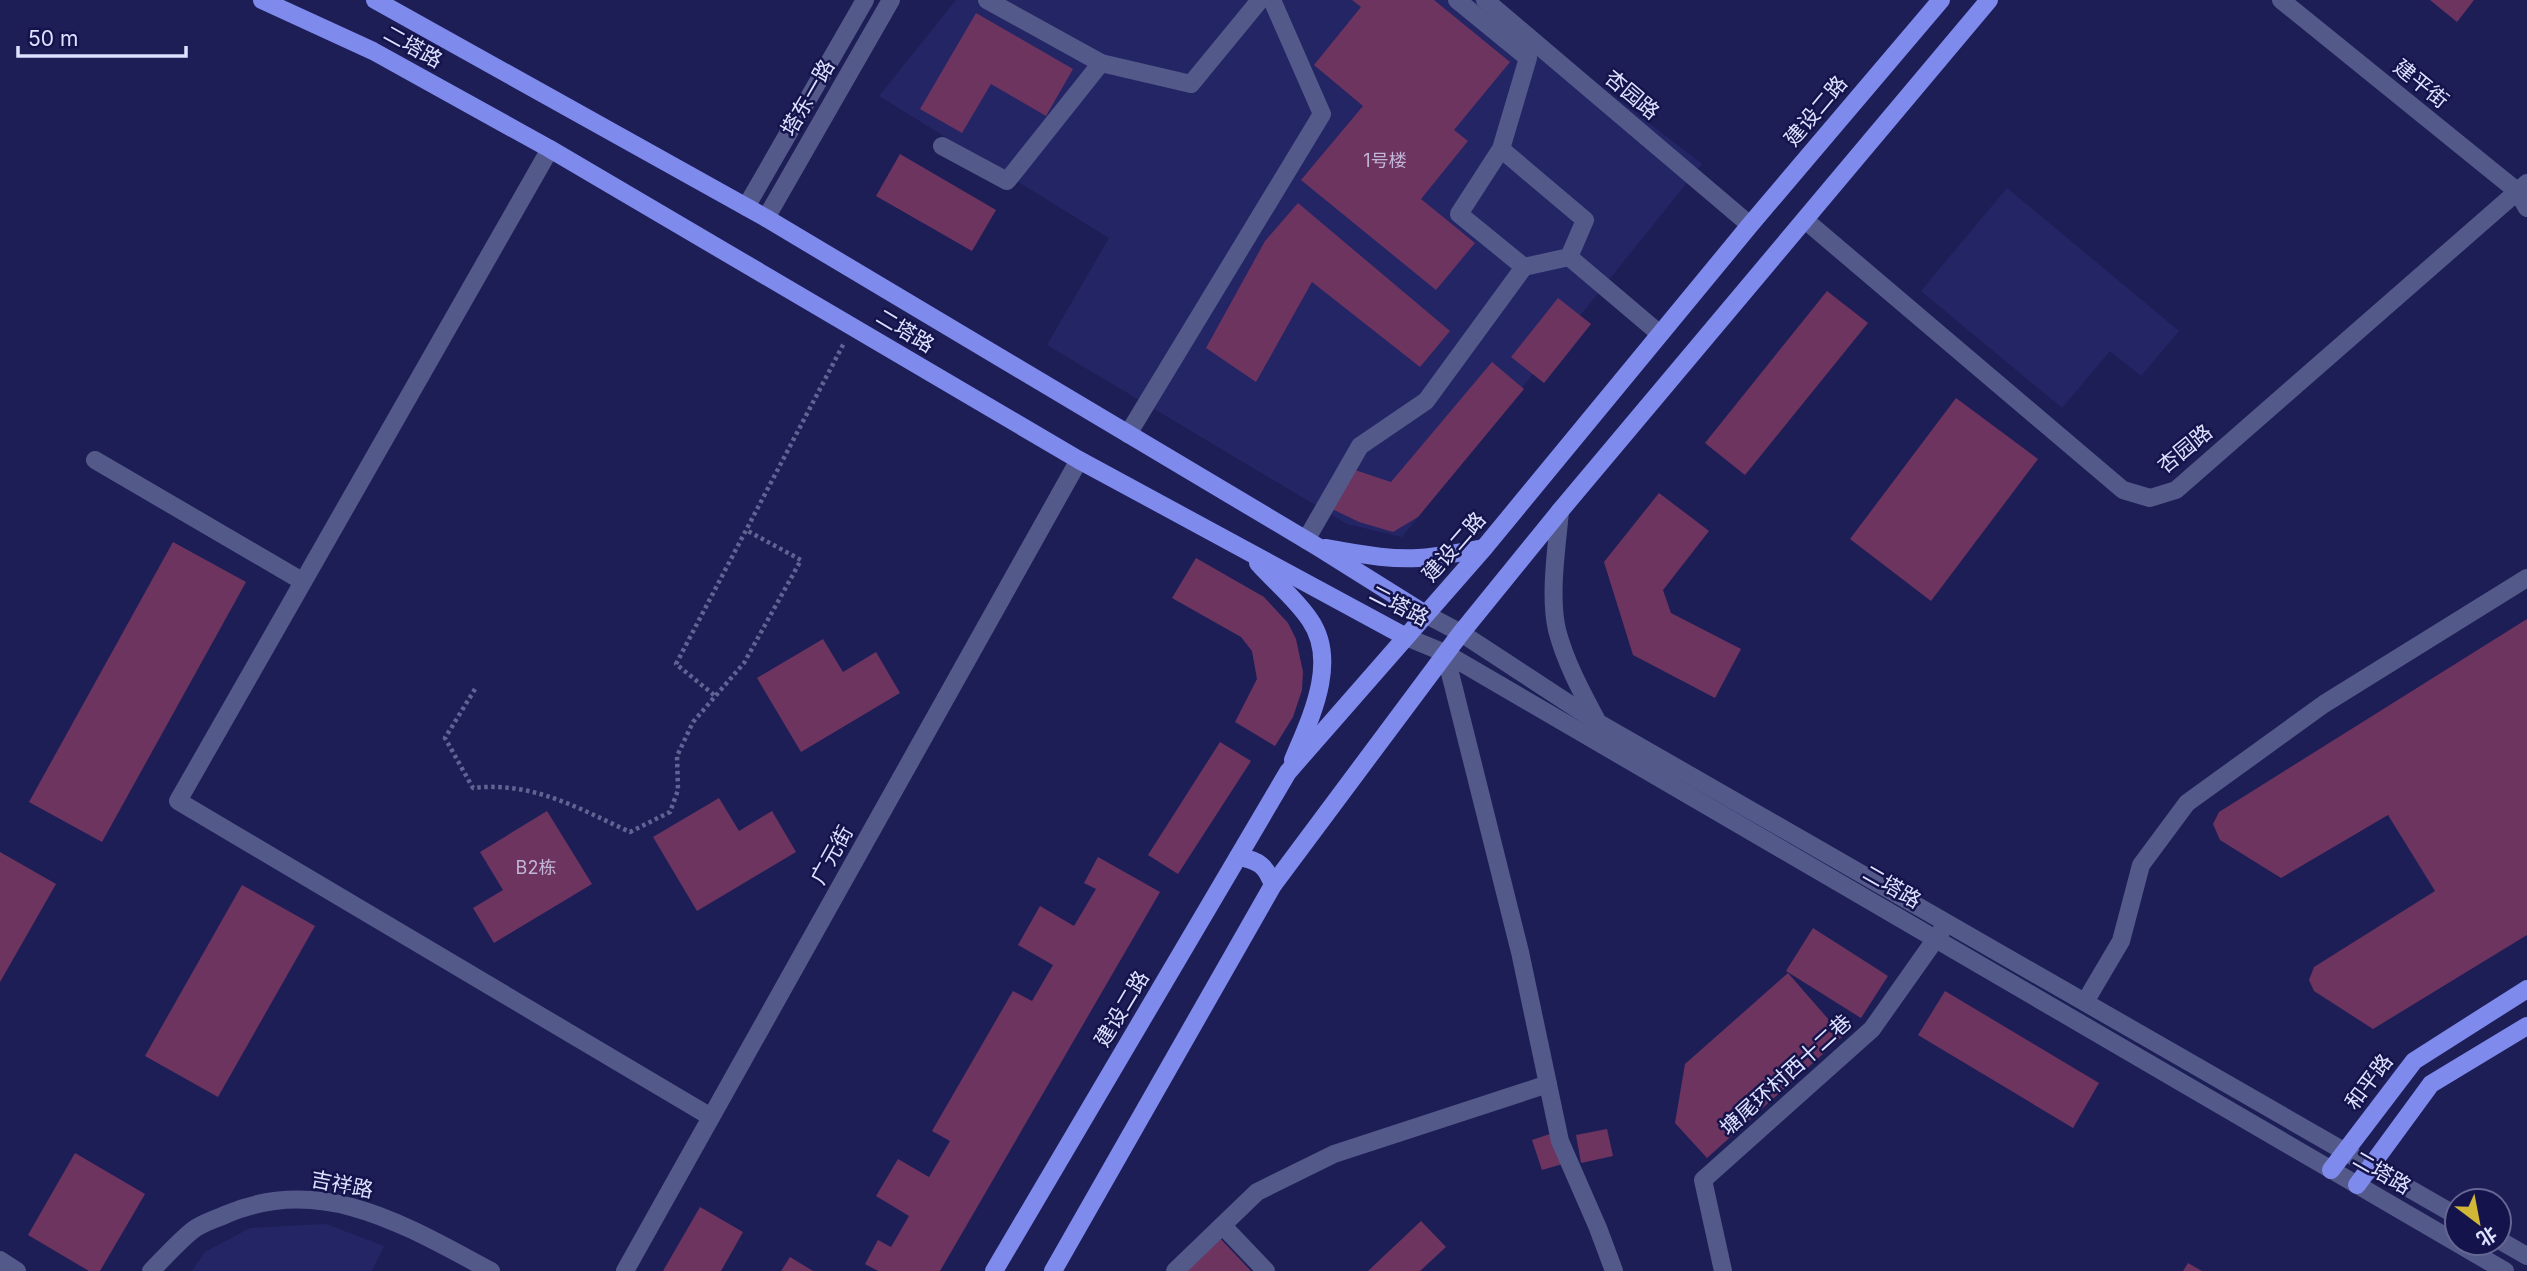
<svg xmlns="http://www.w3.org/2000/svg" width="2527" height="1271" font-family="Inter,'Noto Sans SC',sans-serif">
<rect width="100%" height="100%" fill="#1e1e57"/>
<!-- built -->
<g fill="#242565">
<polygon points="956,0 1489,0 1702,164 1402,537 1347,524 1047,345 1109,238 879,96"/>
<polygon points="2007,188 2179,331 2141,376 2110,351 2062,408 1921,291"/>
<polygon points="326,1224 384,1246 372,1271 192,1271 205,1252 250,1228"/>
</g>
<!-- building -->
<g fill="#6d345f">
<polygon points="1352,0 1434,0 1510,62 1454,130 1468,141 1421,199 1475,243 1436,290 1301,180 1363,106 1314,65 1361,7"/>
<polygon points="2430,0 2474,0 2457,22"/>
<polygon points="976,13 1073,69 1046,116 991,84 962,133 920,109"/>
<polygon points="900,154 996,210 972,251 876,196"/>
<polygon points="1298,203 1450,331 1420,367 1312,282 1256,382 1206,348 1265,241"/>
<polygon points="1827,291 1868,323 1745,475 1705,443"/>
<polygon points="1558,298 1591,324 1544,383 1511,357"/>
<polygon points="1492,362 1524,389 1418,517 1393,532 1359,522 1330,508 1352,469 1391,482"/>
<polygon points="1956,398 2038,459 1931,601 1850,539"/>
<polygon points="1659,493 1709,531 1663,590 1671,613 1741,649 1715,698 1633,655 1604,562"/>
<polygon points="173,542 246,582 102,842 29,802"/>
<polygon points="1196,558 1264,597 1288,623 1296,639 1303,672 1302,690 1293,717 1275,746 1235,722 1257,679 1252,651 1241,637 1172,598"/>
<polygon points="2527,619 2527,935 2373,1029 2314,991 2309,980 2314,967 2435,891 2388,815 2281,878 2220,840 2213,824 2219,812"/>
<polygon points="823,639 843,672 876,652 900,693 801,752 757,678"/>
<polygon points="1220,742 1251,761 1178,874 1148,855"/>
<polygon points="719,798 739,831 772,811 796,852 697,911 653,837"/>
<polygon points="547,811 592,884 494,943 473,908 503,890 480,852"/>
<polygon points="0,852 56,884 0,982"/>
<polygon points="1098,857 1160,892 940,1271 878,1271 865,1264 878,1240 891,1247 909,1216 876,1196 898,1159 929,1177 950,1141 932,1131 1013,991 1032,1001 1053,965 1018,945 1040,906 1074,926 1096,889 1084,883"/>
<polygon points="242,885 315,926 218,1097 145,1056"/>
<polygon points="1813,928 1888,976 1861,1018 1786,971"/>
<polygon points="1788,973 1843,1036 1707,1158 1675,1123 1685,1064"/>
<polygon points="1945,991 2099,1083 2073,1128 1918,1035"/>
<polygon points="1607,1129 1613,1156 1581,1163 1576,1135"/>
<polygon points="1556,1132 1566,1163 1542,1170 1532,1140"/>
<polygon points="75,1153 145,1194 100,1271 89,1271 28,1235"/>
<polygon points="700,1207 743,1232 721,1271 663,1271"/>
<polygon points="1421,1221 1446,1247 1420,1271 1368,1271"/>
<polygon points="1217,1235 1251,1271 1179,1271"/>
<polygon points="790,1257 813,1271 781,1271"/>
<polygon points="2188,1263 2202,1271 2183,1271"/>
</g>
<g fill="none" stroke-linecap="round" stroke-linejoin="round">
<!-- path -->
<g stroke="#616393" stroke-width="4.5" stroke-dasharray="3.5 3.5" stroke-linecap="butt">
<path d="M475,689L445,738L473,788C532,781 578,808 630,832L670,812L678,790L677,756L693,722L744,663L801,560L746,530"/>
<polyline points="714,695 676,664 844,343"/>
</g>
<!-- minor -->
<g stroke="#535a8a" stroke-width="18">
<polyline points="987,0 1101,63 1191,84 1260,0"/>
<polyline points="1457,0 1528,58 1501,149 1459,214 1524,267 1569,257 1585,220 1501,149"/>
<polyline points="1485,0 1750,225"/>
<polyline points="2281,0 2517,191 2527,208"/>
<polyline points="942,146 1007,181 1101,63"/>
<polyline points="550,149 178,801 711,1117"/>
<polyline points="746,207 865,0"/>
<polyline points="766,218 891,0"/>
<polyline points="1805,220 2123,490 2150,498 2176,490 2527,183"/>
<polyline points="1569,257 1660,334"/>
<polyline points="1128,434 1322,114 1272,0"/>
<polyline points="95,460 302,581"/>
<path d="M1560,511C1557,546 1549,595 1557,630C1565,661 1581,691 1596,719"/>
<polyline points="1306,540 1360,446 1426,401 1524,267"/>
<polyline points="1425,614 1461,633 1597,722 2457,1216"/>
<polyline points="1406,637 1445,653 2505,1271"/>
<polyline points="1445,653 1520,952 1560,1141 1598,1228 1614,1271"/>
<polyline points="2085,1002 2121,941 2141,865 2187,803 2324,704 2527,578"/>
<polyline points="1223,1226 1266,1271"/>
<polyline points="2499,1240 2527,1256"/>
<polyline points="0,1260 17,1271"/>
<path d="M151,1271C165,1257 178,1242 193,1230C202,1223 216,1219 227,1214C323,1173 408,1227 491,1271"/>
<polyline points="625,1271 1079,460"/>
<polyline points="1175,1271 1257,1192 1334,1154 1548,1084"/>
<polyline points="1723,1271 1703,1180 1872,1029 1942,930"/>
</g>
<!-- major -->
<g stroke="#7f8aed" stroke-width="18">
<polyline points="262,0 373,51 550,149 1079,460 1406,637"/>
<polyline points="375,0 766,218 1318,547 1425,614"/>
<path d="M1325,548C1356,553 1387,560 1418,558C1441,557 1462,552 1484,548"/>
<path d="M1258,563C1275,582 1296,599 1310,620C1339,662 1310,719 1293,760"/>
<path d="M1238,857C1259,860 1266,866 1273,885"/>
<polyline points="2331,1170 2414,1061 2527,989"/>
<polyline points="2357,1185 2431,1084 2527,1026"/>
<polyline points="994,1271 1288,772 1484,548 1750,225 1941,0"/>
<polyline points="1053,1271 1273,885 1461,633 1560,511 1989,0"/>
</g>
</g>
<g text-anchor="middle" stroke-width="5" stroke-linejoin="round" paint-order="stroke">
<!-- number labels -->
<g font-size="18" fill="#c0b6d7">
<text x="1385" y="167">1号楼</text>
<text x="536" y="874">B2栋</text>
</g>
<!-- street labels -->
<g font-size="21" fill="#dce2ff" stroke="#15134b">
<text transform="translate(413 47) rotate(29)" y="7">二塔路</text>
<text transform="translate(2421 84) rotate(39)" y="7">建平街</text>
<text transform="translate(1632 95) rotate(40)" y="7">杏园路</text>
<text transform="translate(808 98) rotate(-60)" y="7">塔东一路</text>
<text transform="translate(1816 111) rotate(-50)" y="7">建设二路</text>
<text transform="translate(905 331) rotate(31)" y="7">二塔路</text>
<text transform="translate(2185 449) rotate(-39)" y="7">杏园路</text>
<text transform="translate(1454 547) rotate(-49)" y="7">建设二路</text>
<text transform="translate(1399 606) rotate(27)" y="7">二塔路</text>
<text transform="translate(832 855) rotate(-61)" y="7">广元街</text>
<text transform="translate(1892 887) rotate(30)" y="7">二塔路</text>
<text transform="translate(1122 1009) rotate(-59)" y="7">建设二路</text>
<text transform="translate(1786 1075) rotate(-42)" y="7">塘尾环村西十二巷</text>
<text transform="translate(2369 1082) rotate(-53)" y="7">和平路</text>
<text transform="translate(2382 1173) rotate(30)" y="7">二塔路</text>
<text transform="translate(342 1185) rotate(11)" y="7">吉祥路</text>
</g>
</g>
<!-- north arrow -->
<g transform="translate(2478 1222) rotate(148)"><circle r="33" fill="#15134b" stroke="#656693" stroke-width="2"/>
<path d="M0-5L12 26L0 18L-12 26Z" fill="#d1b736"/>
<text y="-10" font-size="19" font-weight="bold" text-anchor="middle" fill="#dce2ff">北</text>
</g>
<!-- scale -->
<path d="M18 46v10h168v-10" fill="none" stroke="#dce2ff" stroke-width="3.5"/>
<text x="28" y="46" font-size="21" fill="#dce2ff" stroke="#15134b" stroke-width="5" paint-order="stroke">50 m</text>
</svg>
